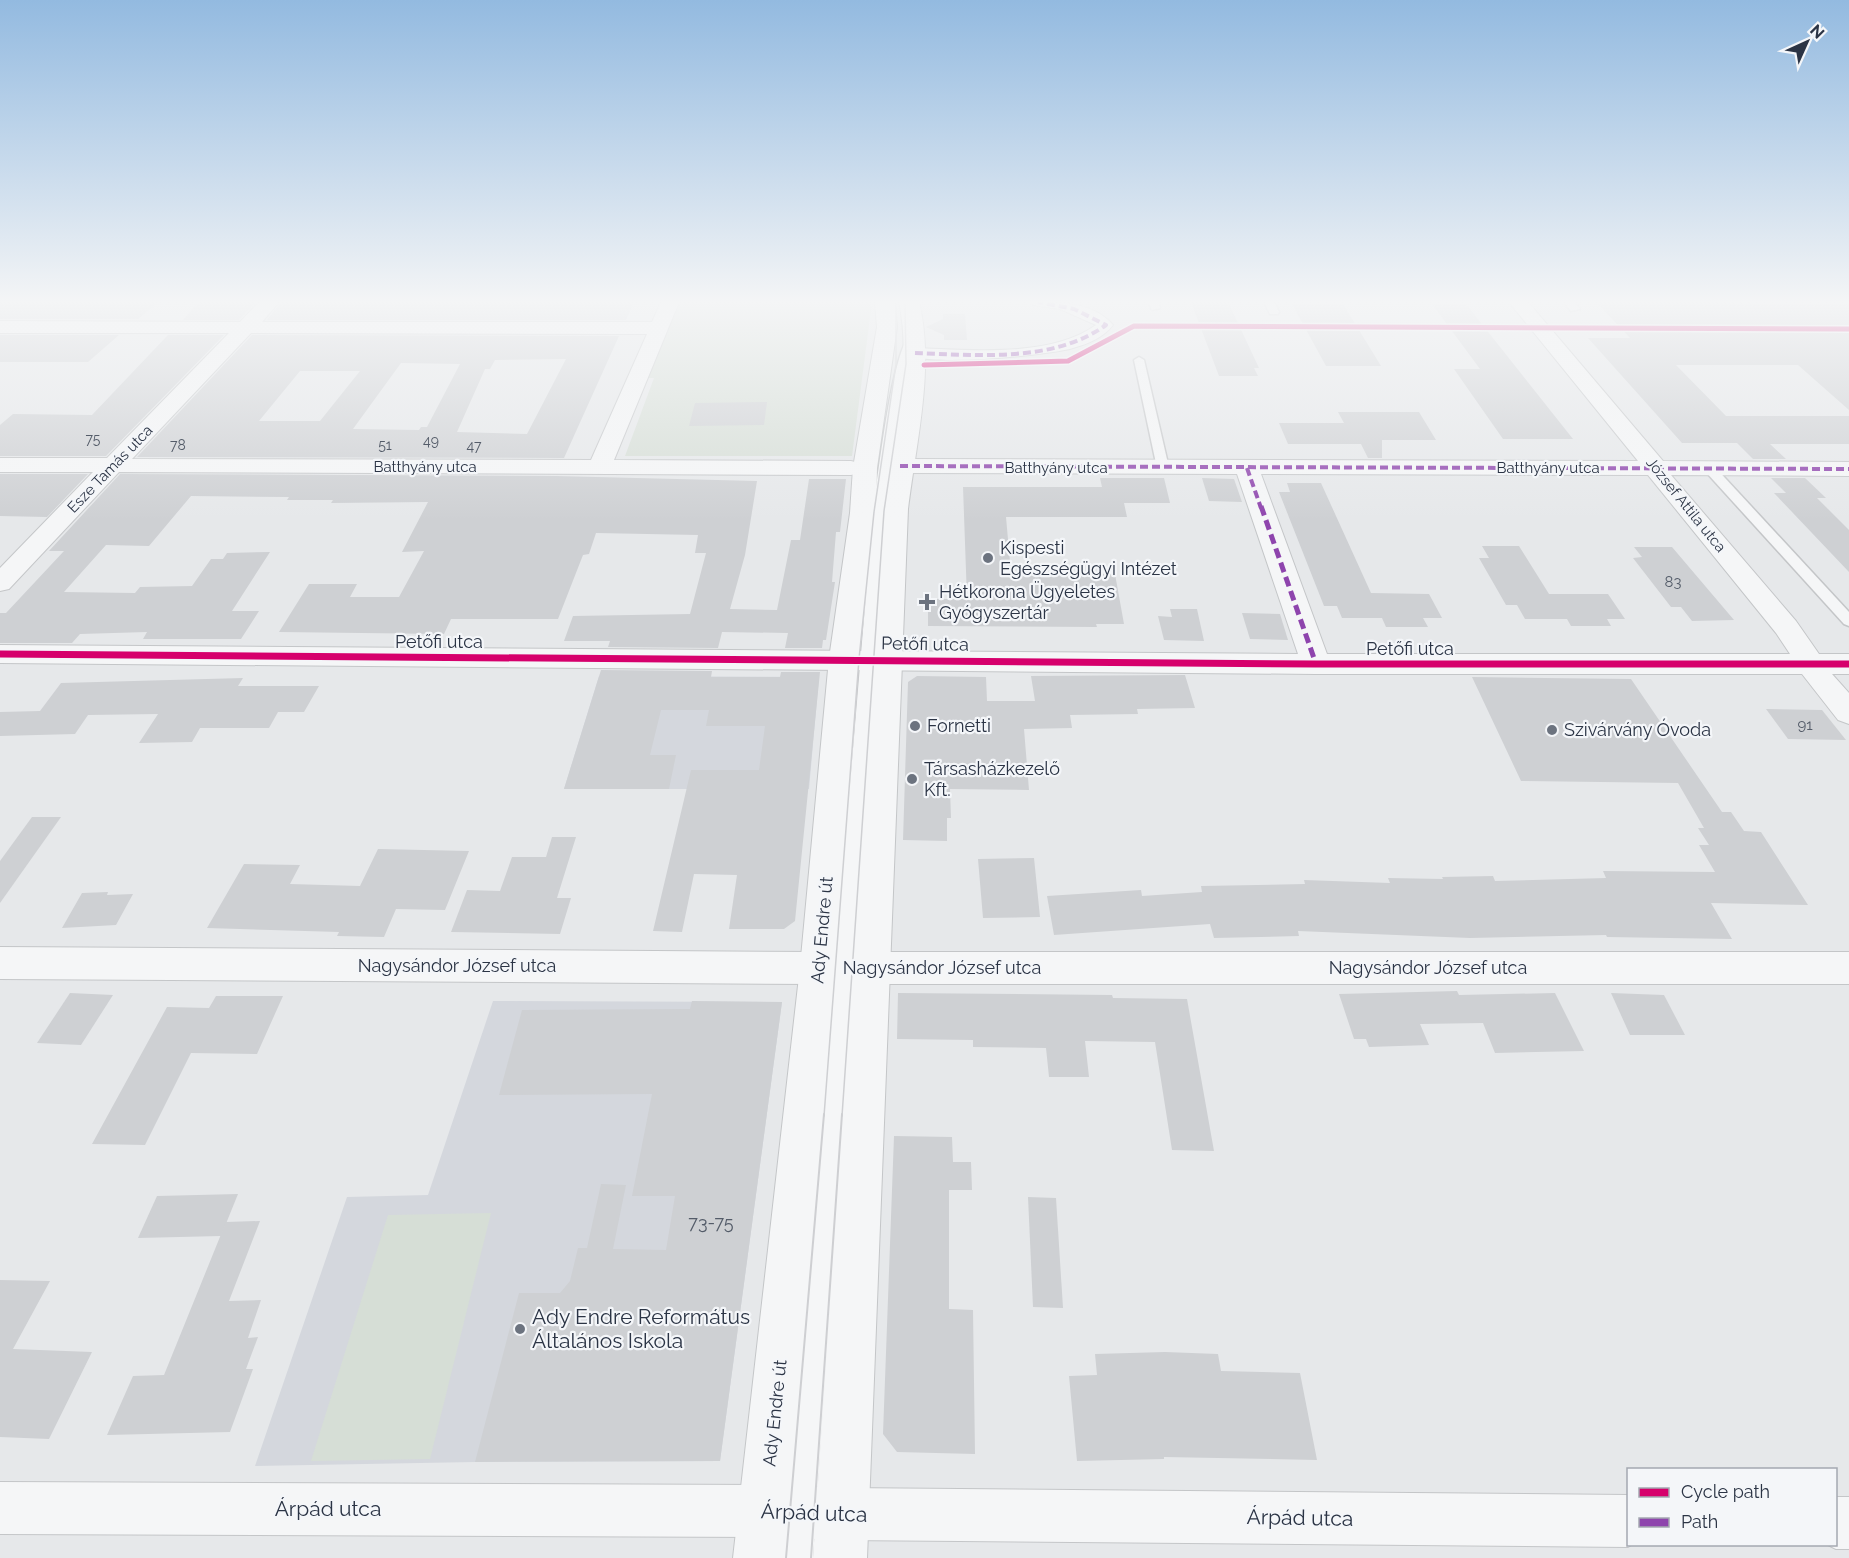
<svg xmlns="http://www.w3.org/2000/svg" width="1849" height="1558" font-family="Raleway,sans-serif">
<rect width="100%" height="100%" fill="#e6e8ea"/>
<!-- built -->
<g fill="#d4d7dd">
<polygon points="599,676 819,677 809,789 564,789"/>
<polygon points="493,1001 782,1002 720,1461 475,1462 255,1466 347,1197 428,1195"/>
</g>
<!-- green -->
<g fill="#d6ded6">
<polygon points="670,302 872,302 852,456 625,456 654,378 638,378"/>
<polygon points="491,1213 430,1459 311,1461 388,1215"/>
</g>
<!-- building -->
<g fill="#ced0d3" fill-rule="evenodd">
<polygon points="0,302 106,303 159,302 138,319 0,319"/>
<polygon points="199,302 256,302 239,320 183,320"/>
<polygon points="281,302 634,302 626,320 267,320"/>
<polygon points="1191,302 1228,302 1259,368 1254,368 1258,376 1219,376"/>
<polygon points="1596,302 1849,304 1849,410 1798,365 1676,365 1726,416 1849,416 1849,444 1770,444 1786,459 1753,459 1737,443 1682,443 1588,338 1630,338"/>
<polygon points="1292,304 1343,304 1381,366 1326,366"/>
<polygon points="1432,304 1466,304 1573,439 1503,439 1454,369 1480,369"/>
<polygon points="943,314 965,314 967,340 944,340 944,335 926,327 943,319"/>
<polygon points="0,335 119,335 88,362 0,362"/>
<polygon points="168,335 224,335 106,456 0,456 0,425 13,414 92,415"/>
<path d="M252,335L619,336L564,458L137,457ZM566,359L527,434L457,432L485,369H490L495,360ZM401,363L460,364L427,427H421L419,430L353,429ZM300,371H360L320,421H259Z"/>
<polygon points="767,402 764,425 689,426 695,403"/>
<polygon points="1338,412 1419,412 1436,440 1382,440 1382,458 1368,458 1361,444 1288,444 1279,423 1344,423"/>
<polygon points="0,474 88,474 47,517 0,516"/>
<polygon points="120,474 556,476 757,481 745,555 730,609 777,610 791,540 800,540 809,479 846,479 840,532 836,532 832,582 835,582 826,640 823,640 822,648 785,648 788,633 722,632 718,648 608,647 610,641 564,641 573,616 690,614 706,553 695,553 698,535 596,533 589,554 583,555 558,619 451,619 444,634 279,632 309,584 357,584 350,597 399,597 424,551 402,552 428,502 331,503 333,500 287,500 289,497 191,496 149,546 106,545 64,592 135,593 140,587 192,586 211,559 223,559 227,553 270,552 232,611 259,611 241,639 143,639 147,632 80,634 72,643 0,643 0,613 6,613 64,551 49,551"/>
<polygon points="1100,478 1164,478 1170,503 1124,503 1127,517 1006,517 1011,573 1115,574 1124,624 1096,624 1097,627 928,626 928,599 967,599 963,487 1102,487"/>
<polygon points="1202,478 1234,479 1242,502 1209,501"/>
<polygon points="1771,478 1805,478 1826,498 1817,498 1849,530 1849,572 1774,493 1786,493"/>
<polygon points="1287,483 1321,483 1371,593 1429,594 1442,618 1423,618 1428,627 1386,627 1382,618 1342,618 1337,606 1324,606 1279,492 1290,492"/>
<polygon points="1482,546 1519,546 1549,594 1608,594 1625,619 1607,619 1611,626 1571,626 1567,619 1525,619 1517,605 1506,605 1479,558 1489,558"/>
<polygon points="1634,547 1672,547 1734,620 1692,621 1681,607 1671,607 1633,558 1642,557"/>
<polygon points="1170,609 1197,609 1204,641 1164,640 1158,616 1172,617"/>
<polygon points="1242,613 1280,614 1288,640 1250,639"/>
<polygon points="601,670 712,671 711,677 780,677 781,672 820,672 795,921 784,929 729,929 737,875 694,874 682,932 653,931 691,770 759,770 765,726 706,726 709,710 661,710 650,755 676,755 669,789 564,789"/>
<polygon points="1185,675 1195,708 1137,709 1138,714 1070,715 1072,728 1024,729 1029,790 950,789 951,818 947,818 947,841 903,840 908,682 917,676 986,677 987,701 1035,701 1031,676"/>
<polygon points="1472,677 1631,679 1722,812 1731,812 1744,831 1761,832 1808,905 1711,903 1732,939 1607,937 1606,935 1470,938 1298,931 1299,936 1214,938 1210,924 1054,935 1047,896 1141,890 1142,896 1202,892 1201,886 1305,884 1304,880 1390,883 1388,878 1443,879 1442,877 1493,876 1495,881 1606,878 1603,871 1715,872 1699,845 1709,845 1698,828 1704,828 1678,783 1521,781"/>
<polygon points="243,678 238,686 319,686 304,712 278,712 269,728 200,728 192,742 139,743 158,714 88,715 75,734 0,736 0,712 40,711 61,683"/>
<polygon points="1766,709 1822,710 1846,740 1788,739"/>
<polygon points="32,817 61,817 0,903 0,861"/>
<polygon points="552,837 576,837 557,898 571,898 560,934 451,932 467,890 500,891 512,857 546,857"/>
<polygon points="378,849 469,851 445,910 396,909 384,937 337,936 339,932 207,928 244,864 300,865 290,884 360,886"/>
<polygon points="1034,858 1040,917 983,918 978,859"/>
<polygon points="108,892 107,895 133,894 116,925 62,928 82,893"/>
<polygon points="1457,991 1459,995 1555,993 1584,1051 1495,1053 1483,1023 1420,1024 1429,1045 1369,1047 1366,1039 1354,1039 1339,994"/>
<polygon points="70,993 113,995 81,1045 37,1043"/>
<polygon points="898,993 1112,995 1113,998 1187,999 1214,1151 1172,1150 1155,1042 1085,1041 1089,1077 1049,1077 1046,1048 973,1047 973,1040 897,1039"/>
<polygon points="1611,993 1664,995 1685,1035 1630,1035"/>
<polygon points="216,996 283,996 257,1054 191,1053 145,1145 92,1144 167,1007 209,1008"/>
<polygon points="692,1001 782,1002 720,1461 475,1462 519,1293 560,1293 570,1281 578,1248 587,1248 601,1184 626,1185 613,1249 666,1250 675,1196 632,1196 652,1094 499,1095 522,1010 690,1009"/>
<polygon points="894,1136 952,1137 953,1162 971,1162 972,1190 949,1190 949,1309 973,1310 975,1454 897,1452 883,1434"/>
<polygon points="238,1194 221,1236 138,1238 157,1196"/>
<polygon points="1028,1197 1056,1198 1063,1308 1033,1307"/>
<polygon points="260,1221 229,1301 261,1300 248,1338 258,1337 246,1369 253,1369 230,1432 107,1435 133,1376 164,1375 226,1222"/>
<polygon points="0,1280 50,1281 13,1349 92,1352 49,1439 0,1437"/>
<polygon points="1165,1352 1218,1354 1221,1371 1300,1373 1317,1460 1164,1457 1164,1459 1077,1461 1069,1376 1097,1375 1095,1354"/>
</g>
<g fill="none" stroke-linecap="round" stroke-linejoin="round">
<defs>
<g id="service">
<polygon points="1148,302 1158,302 1160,308 1152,310"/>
<polygon points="1264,302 1274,302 1279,312 1278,314 1270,314"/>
<polygon points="1564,302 1574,302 1580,309 1571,311"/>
<path d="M912,334L917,337L906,364L885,511L813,1558H785L873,511C877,484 893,342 912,334Z"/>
<polygon points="1139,357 1144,360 1169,468 1163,472 1157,468 1134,360"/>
<polygon points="1709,464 1713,465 1849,612 1849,626 1844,624 1705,471 1705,465"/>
</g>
<path id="pedestrian" d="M1031,302C1058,302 1094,302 1113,325C1104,337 1088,344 1073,348C1051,355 920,368 907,353L915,348C970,350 1050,358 1096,325L1060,309L1033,305Z"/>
<g id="minor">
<path d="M259,302H279L262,322H652L661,302H679L614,460L851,461L859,463L863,468L859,473L851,475L119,472L9,589L0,591V568L93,472H0V458H107L229,333H0V321L240,322ZM251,333L647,334L591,460L132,459Z"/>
<path d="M1509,302H1528L1663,461L1849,462V476L1671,475L1796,621L1819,654H1849V674H1832L1849,693V724L1838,720L1802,674H1316L0,663V645L1298,654L1237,474L900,473L892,471L888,466L892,461L900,459L1638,461ZM1261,474L1648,475L1776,633L1790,654H1327Z"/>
<polygon points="0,947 819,952 1849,952 1849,984 819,984 0,979"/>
<polygon points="0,1482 765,1485 842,1488 1628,1495 1628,1544 1633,1544 1628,1547 842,1540 765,1537 0,1534"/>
<polygon points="1836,1497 1849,1497 1849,1549 1836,1549 1826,1544 1836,1544"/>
</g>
<g id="tertiary">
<polygon points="875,302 895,302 897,327 877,468 876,513 859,659 838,968 787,1558 733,1558 800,968 829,659 850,513 853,468 877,327"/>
<path d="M899,302H919C935,366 916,444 908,509L867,1558H813L882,509C892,444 913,367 899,302Z"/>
</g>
</defs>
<!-- service casing -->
<use href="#service" stroke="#c4c6c8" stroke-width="3"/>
<!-- pedestrian casing -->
<use href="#pedestrian" stroke="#c4c6c8" stroke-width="2"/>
<!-- minor casing -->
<use href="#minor" stroke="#c4c6c8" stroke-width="2"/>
<!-- tertiary casing -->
<use href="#tertiary" stroke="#c4c6c8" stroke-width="2"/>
<!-- service -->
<use href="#service" fill="#f5f6f7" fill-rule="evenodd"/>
<!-- pedestrian -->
<use href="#pedestrian" fill="#f5f6f7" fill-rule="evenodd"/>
<!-- minor -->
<use href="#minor" fill="#f5f6f7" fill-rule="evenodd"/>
<!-- tertiary -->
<use href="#tertiary" fill="#f5f6f7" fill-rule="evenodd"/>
<!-- tram-far1 -->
<g stroke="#cecfd2" stroke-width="1.5">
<polyline points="824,1116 859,659 874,512 896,364 896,302"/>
<polyline points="842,1116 884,511 906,364 905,302"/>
</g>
<!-- tram -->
<g stroke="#cecfd2" stroke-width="2">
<polyline points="786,1558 824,1114"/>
<polyline points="811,1558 842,1114"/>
</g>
<!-- quiet-far1 -->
<g stroke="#8e44ad" stroke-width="4" stroke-dasharray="8 4" stroke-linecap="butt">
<path d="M915,353C977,355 1053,363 1106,325L1074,309L1038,302"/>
<polyline points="900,466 1849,469"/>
<polyline points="1247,468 1261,508"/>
</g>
<!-- quiet -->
<polyline stroke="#8e44ad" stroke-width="5" stroke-dasharray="10 5" stroke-linecap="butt" points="1261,506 1316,664"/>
<defs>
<polyline id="cycleway-far1" points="924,365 1068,361 1134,326 1849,329"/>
<polyline id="cycleway" points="0,654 1316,664 1849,664"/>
</defs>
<!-- cycleway-far1 casing -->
<use href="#cycleway-far1" stroke="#f4f6f9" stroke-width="8"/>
<!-- cycleway casing -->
<use href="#cycleway" stroke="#f4f6f9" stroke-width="10"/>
<!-- cycleway-far1 -->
<use href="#cycleway-far1" stroke="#d6006c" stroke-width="5"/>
<!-- cycleway -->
<use href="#cycleway" stroke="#d6006c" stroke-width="7"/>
</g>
<!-- sky -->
<linearGradient id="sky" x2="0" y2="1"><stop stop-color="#93bae0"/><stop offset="0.58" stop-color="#f4f5f6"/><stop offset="1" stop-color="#f4f5f6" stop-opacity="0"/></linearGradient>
<rect width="1849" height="520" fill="url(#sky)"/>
<!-- markers -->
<g fill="#6c737f" stroke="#f4f6f9" stroke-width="2">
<circle cx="988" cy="558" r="6"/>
<path d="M924 593h6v6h6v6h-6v6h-6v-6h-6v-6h6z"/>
<circle cx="915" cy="726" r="6"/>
<circle cx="1552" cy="730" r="6"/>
<circle cx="912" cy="779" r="6"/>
<circle cx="520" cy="1329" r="6"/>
</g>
<g text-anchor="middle" stroke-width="4.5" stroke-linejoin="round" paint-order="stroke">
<!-- far-number labels -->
<g font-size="14" fill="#545c69">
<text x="93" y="444">75</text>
<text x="431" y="446">49</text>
<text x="178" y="450">78</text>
<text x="385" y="450">51</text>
<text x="474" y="451">47</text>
</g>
<!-- far-street labels -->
<g font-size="15" fill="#2b3445" stroke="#f4f6f9">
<text x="425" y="472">Batthyány utca</text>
<text x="1056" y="473">Batthyány utca</text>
<text x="1548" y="473">Batthyány utca</text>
<text transform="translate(110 469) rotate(-46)" y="5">Esze Tamás utca</text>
<text transform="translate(1686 505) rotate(51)" y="5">József Attila utca</text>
</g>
<!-- number labels -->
<g font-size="15" fill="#545c69">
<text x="1673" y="587">83</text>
<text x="1805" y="730">91</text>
</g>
<!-- poi labels -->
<g font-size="18" fill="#2b3445" stroke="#f4f6f9" text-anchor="start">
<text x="1000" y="554">Kispesti<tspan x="1000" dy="21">Egészségügyi Intézet</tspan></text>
<text x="939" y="598">Hétkorona Ügyeletes<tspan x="939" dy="21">Gyógyszertár</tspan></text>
<text x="927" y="732">Fornetti</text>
<text x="1564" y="736">Szivárvány Óvoda</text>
<text x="924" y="775">Társasházkezelő<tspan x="924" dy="21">Kft.</tspan></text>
</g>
<!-- street labels -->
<g font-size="18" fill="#2b3445" stroke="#f4f6f9">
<text x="439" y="648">Petőfi utca</text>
<text transform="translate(925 644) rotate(1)" y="6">Petőfi utca</text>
<text x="1410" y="655">Petőfi utca</text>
<text transform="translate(822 930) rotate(-85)" y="6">Ady Endre út</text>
<text x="457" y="972">Nagysándor József utca</text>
<text x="942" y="974">Nagysándor József utca</text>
<text x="1428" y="974">Nagysándor József utca</text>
<text transform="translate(775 1413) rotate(-84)" y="6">Ady Endre út</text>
</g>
<!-- near-number labels -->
<g font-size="18" fill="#545c69">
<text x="711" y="1229">73-75</text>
</g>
<!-- near-poi labels -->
<g font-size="21" fill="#2b3445" stroke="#f4f6f9" text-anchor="start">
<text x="532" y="1324">Ady Endre Református<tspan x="532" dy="24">Általános Iskola</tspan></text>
</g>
<!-- near-street labels -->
<g font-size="21" fill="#2b3445" stroke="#f4f6f9">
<text x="328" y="1516">Árpád utca</text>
<text transform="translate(814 1513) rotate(2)" y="7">Árpád utca</text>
<text transform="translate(1300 1518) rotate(1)" y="7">Árpád utca</text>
</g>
</g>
<!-- legend -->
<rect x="1627" y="1468" width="210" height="78" fill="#f4f6f9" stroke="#a4a8b1" stroke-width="1.5"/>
<rect x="1639" y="1488" width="30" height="9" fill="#d6006c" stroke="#a4a8b1" stroke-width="1.5"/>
<text x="1681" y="1498" font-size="18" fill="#2b3445">Cycle path</text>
<rect x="1639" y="1518" width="30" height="9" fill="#8e44ad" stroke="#a4a8b1" stroke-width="1.5"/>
<text x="1681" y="1528" font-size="18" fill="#2b3445">Path</text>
<!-- north arrow -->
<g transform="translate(1807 42) rotate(45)" stroke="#f4f6f9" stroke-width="4.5" paint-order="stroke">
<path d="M0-4.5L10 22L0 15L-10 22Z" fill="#2b3445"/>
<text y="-9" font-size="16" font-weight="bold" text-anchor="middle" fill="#2b3445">N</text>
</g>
</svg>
